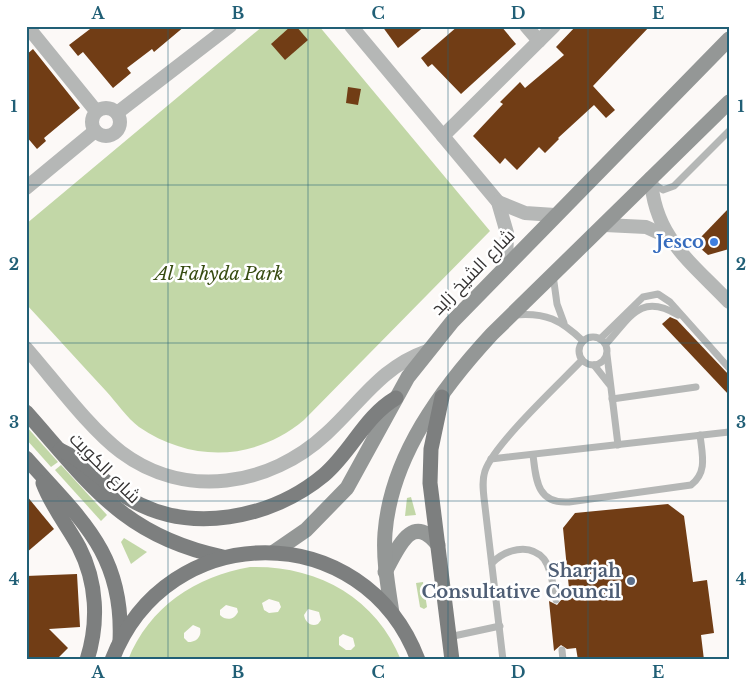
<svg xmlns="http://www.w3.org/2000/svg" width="755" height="686" viewBox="0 0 755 686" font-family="'Libre Baskerville',Cairo,serif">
<rect width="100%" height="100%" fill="#fcf9f7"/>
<g fill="#c2d7a7" fill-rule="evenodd">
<path d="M263,26H319L490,231L304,420C255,461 192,463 139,427C127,418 116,402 106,391C79,362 53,333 26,304V224Z"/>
<polygon points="26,426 58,462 51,467 26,439"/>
<polygon points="61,465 107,515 101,521 55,470"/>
<polygon points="411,497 416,515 405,516 407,498"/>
<polygon points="124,538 147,552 131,564 121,542"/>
<path d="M250,567C316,565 376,597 401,660H128C149,607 196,576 250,567ZM269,599L279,602L281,607L278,612L269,613L264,610L262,603ZM226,605L237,608L238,612C234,620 226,621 220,615V610ZM308,609L319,612L321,620L318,624C311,627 305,622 304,615ZM193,625L200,628C202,636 197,642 188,642L184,638V633ZM343,634L353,638L355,646L351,650H346L339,645V637Z"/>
<polygon points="423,582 427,607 424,609 420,607 416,583"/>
</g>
<g fill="#713d15">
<polygon points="94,26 185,26 154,52 152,49 127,68 131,73 113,88 83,52 78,56 69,45"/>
<polygon points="291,26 296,26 308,40 285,60 271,44"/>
<polygon points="382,26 425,26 398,48"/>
<polygon points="458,26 501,26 516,44 461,94 432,64 428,67 421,58"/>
<polygon points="576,26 650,26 593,86 615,110 606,118 594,105 558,138 559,139 545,153 539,147 517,170 505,158 500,164 473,136 503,104 500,102 520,82 525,88 564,55 556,47"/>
<polygon points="33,49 80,108 44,138 46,141 37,149 26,136 26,55"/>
<polygon points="348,87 361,89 358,105 346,103"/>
<polygon points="729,208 729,249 708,255 700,248 701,237"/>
<polygon points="670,317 677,320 729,375 729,395 662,324"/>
<polygon points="26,495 54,529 26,553"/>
<polygon points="668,504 684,516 693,582 707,580 714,633 701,635 704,660 578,660 576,648 567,649 561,645 554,651 549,601 557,605 561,600 570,599 563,528 575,513"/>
<polygon points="77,574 80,627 49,629 68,648 56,660 26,660 26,576"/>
</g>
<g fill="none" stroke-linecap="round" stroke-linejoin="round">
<g stroke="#b5b7b6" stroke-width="7">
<polyline points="653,183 663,190 674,186 729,131"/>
<polyline points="553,275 557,304 564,323"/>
<path d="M514,315C546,312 561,320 583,341"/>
<circle cx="593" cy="351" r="14"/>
<polyline points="600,339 643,297 658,294 670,302 729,368"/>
<path d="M606,344C630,318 640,292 678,315"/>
<polyline points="607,355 618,445"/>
<polyline points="594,365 609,384"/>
<polyline points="612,399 696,387"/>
<path d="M533,455C536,480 537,504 569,502L691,485C708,472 702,454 700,435"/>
<polyline points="491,459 729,432"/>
<path d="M492,563C505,550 529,542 544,559C552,570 553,587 556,600"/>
<polyline points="449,637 500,626"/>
<polyline points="562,650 563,660"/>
<path d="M503,660L484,498C483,489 482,480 485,471C494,444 560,383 582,360"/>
</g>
<g stroke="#b5b7b6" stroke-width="14">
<polyline points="27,26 96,111"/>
<polyline points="351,26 498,202 507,233 506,265"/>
<polyline points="526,26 539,41"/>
<circle cx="106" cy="122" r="14"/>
<polyline points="117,113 230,26"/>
<polyline points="443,136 554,26"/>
<path d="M651,178C654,237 691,262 729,302"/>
<polyline points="26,188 95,131"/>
<polyline points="498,202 525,213 555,215"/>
<polyline points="605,225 646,227 668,237"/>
<path d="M26,348C54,380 89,428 121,452C185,500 270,486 326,434C361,402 381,367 427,351"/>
</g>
<g stroke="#949796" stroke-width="15">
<polyline points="274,552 306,530 347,488 408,377 452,322 729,39"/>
<path d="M385,572C398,549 411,511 438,545"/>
<path d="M392,613C388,586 383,560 385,533C391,456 442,388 492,334L729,102"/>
</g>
<g stroke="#7d7f7f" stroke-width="15">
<polyline points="442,397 431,449 430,483 452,660"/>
<path d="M26,412C90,484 123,536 223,557"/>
<path d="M60,450C87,462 104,483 128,498C189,535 271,519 324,475C352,451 364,417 396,398"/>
<path d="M26,458C80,519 124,553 120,641"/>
<path d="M43,483C52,507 67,525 79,547C97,582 99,622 87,660"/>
<path d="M112,660C167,517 364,517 418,660"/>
</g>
</g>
<path fill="none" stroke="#215f76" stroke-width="1" stroke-opacity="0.55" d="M168,26V660M308,26V660M448,26V660M588,26V660M26,185H729M26,343H729M26,501H729"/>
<circle fill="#3f7fe0" stroke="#fff" stroke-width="2" cx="714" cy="242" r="5"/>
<circle fill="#5c6f8a" stroke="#fff" stroke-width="2" cx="631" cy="581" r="5"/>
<g text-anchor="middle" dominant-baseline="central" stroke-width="5" stroke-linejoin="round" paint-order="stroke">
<g font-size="18" font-weight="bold" fill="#366cbe" stroke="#fff" text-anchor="end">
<text x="704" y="242">Jesco</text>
</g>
<g font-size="18" fill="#363434" stroke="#fff">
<text transform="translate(473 272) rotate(-46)">شارع الشيخ زايد</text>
<text transform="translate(105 468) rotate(45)">شارع الكويت</text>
</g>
<g font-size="18" font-style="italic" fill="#374b11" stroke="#fff">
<text x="219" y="274">Al Fahyda Park</text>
</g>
<g font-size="18" font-weight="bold" fill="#4e5e75" stroke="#fff" text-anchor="end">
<text x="621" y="571">Sharjah<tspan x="621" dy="21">Consultative Council</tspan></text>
</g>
</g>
<rect width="755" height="686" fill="none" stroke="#ffffff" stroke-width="55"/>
<rect x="28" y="28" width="700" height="630" fill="none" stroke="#215f76" stroke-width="2"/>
<g font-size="16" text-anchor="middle" font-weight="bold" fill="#215f76">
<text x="98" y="19">A</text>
<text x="238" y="19">B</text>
<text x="378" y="19">C</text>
<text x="518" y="19">D</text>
<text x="658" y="19">E</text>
<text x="14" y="112">1</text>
<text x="741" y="112">1</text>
<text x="14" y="270">2</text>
<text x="741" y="270">2</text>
<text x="14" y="428">3</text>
<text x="741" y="428">3</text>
<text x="14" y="585">4</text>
<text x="741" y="585">4</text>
<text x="98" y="678">A</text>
<text x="238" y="678">B</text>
<text x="378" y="678">C</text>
<text x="518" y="678">D</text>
<text x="658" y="678">E</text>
</g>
</svg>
